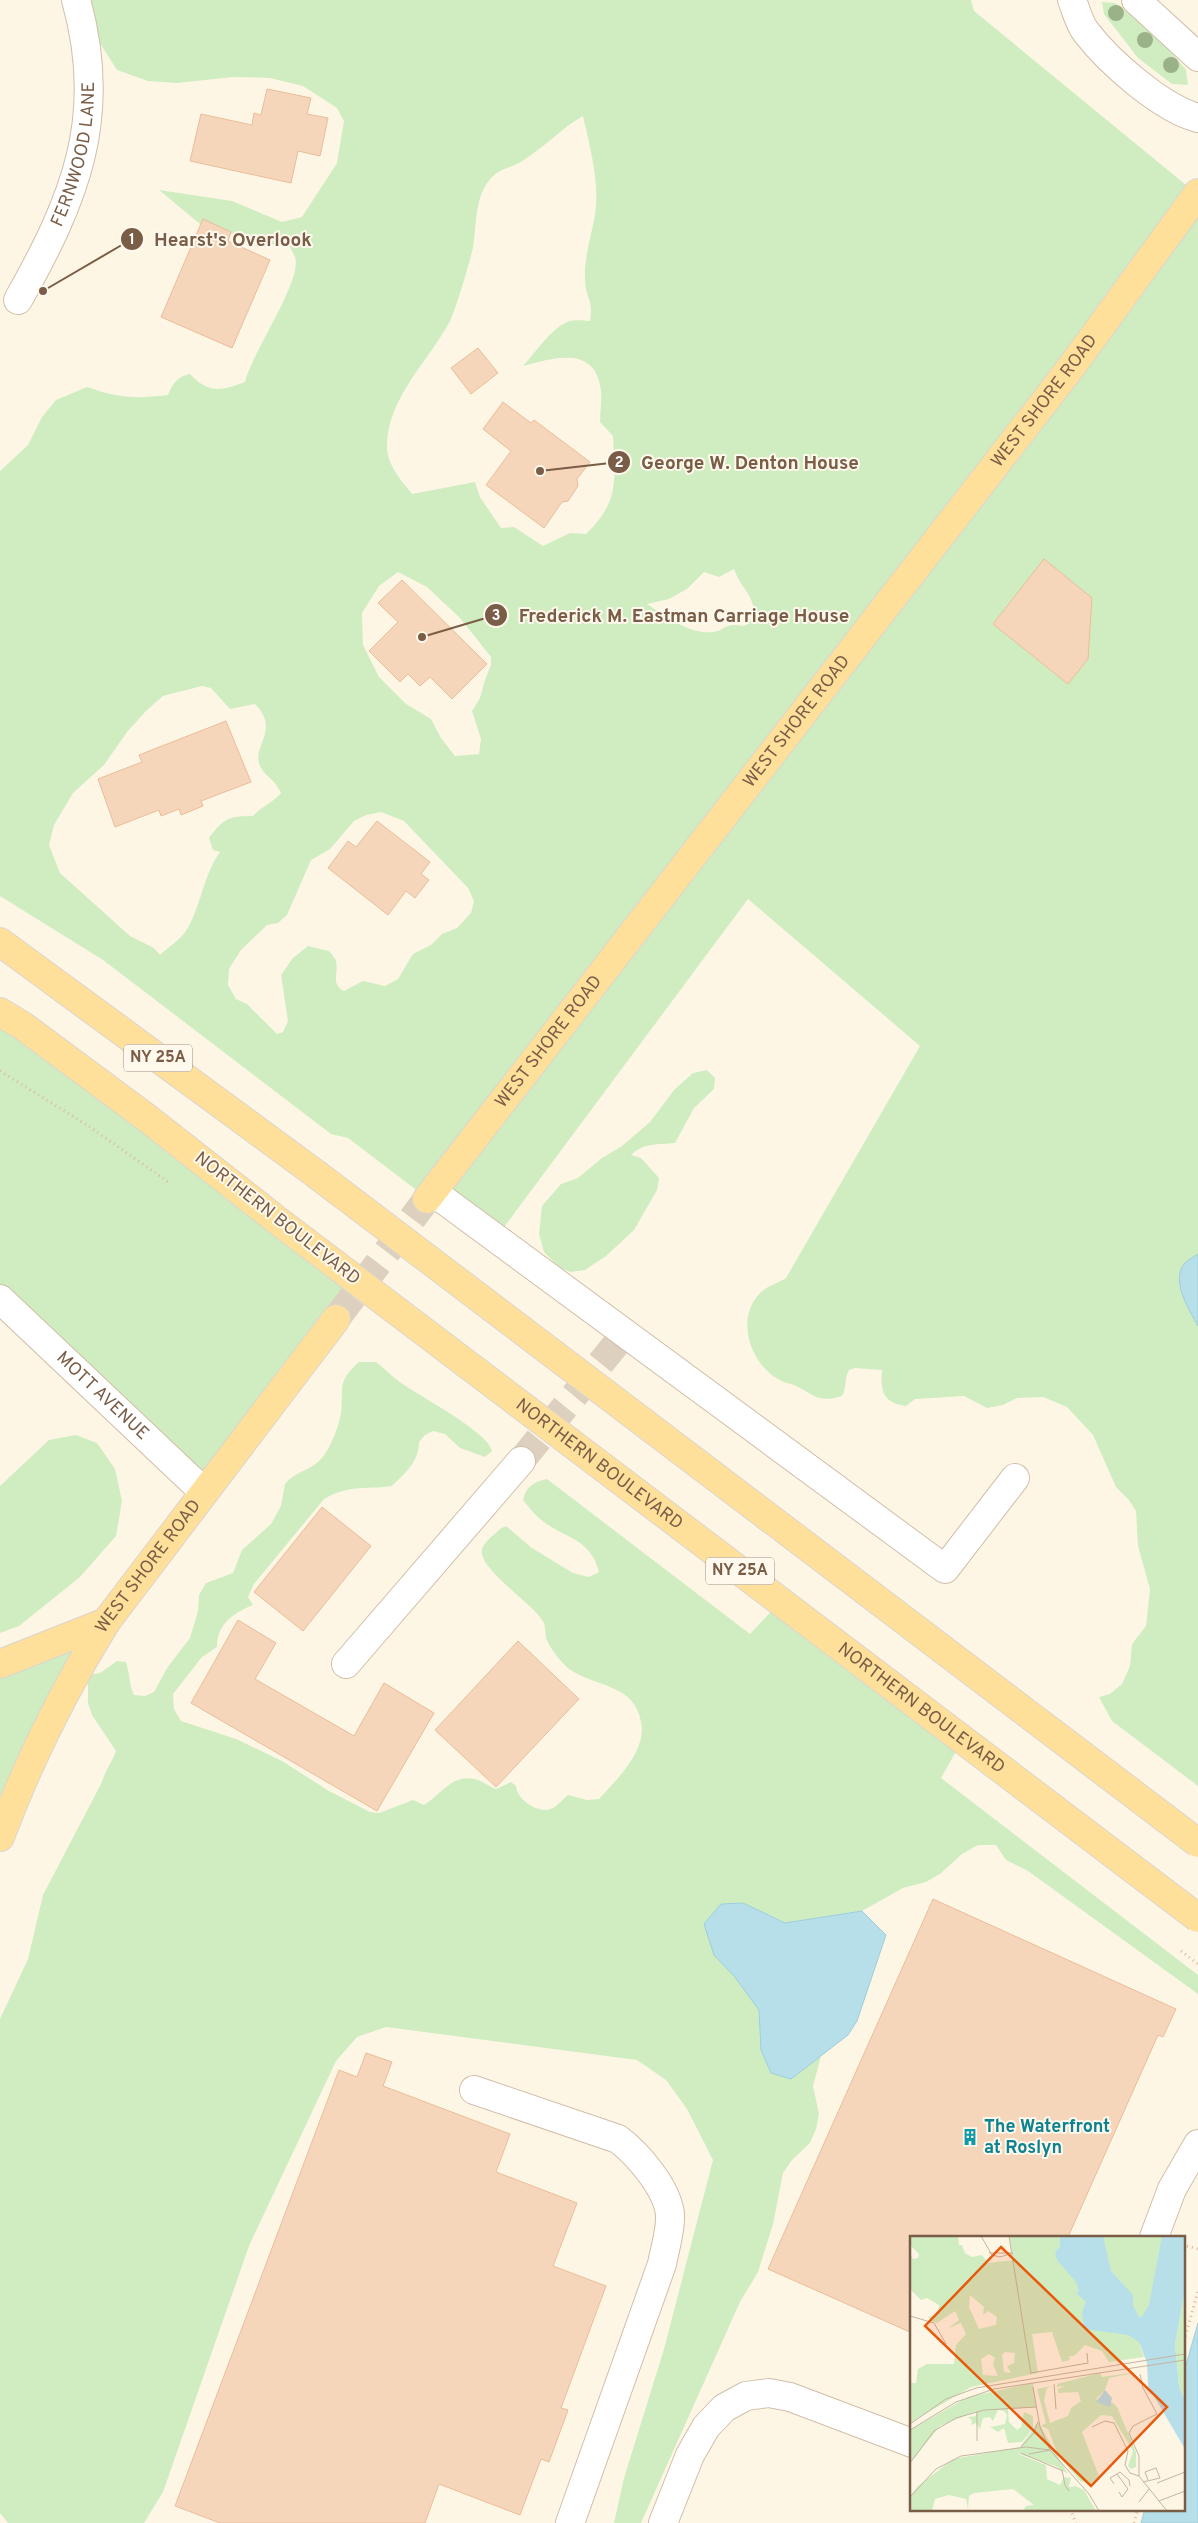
<svg xmlns="http://www.w3.org/2000/svg" width="1198" height="2523" viewBox="0 0 1198 2523" font-family="Overpass,sans-serif">
<rect width="100%" height="100%" fill="#fef6e5"/>
<g fill="#d0edc2" fill-rule="evenodd">
<path d="M81,0H971L974,11L1197,194L1198,193V1786L1112,1721L1099,1697L1110,1694L1122,1684L1130,1666L1132,1644L1146,1626L1150,1589L1138,1546L1136,1511L1129,1500L1116,1487L1093,1435L1067,1407L1043,1397L1017,1398L1003,1405L987,1408L964,1396L915,1399L906,1406C883,1403 880,1391 882,1370L855,1368L849,1370C844,1379 847,1387 842,1396C818,1403 816,1396 796,1386C790,1383 783,1383 778,1379C750,1363 735,1319 760,1293C767,1286 778,1283 786,1278L920,1046L748,899L490,1246L348,1138L331,1134L103,960L0,896V471L28,445L42,417L56,400L87,387C120,398 133,399 168,395C173,383 177,377 190,374C209,394 221,391 245,382C252,352 303,280 295,257C294,254 291,250 290,247L262,243L200,224L159,190L232,201L282,222L302,217L337,163L344,121L337,108L303,86L270,78L233,77L177,83L148,81L117,70L96,37ZM583,116C590,148 600,182 595,215C591,237 584,257 585,280C585,297 594,300 590,321C583,321 575,319 567,322C550,330 536,352 523,366C553,358 596,344 601,391C602,401 600,412 600,422L613,436C615,480 620,501 586,534L570,533L543,546L514,527L501,528L480,497L475,482L412,494C401,480 388,466 387,448C386,399 429,361 450,321C457,306 469,264 473,248C477,224 474,196 492,177C499,170 511,167 519,163C543,149 560,129 583,116ZM734,569C741,588 750,590 755,612C745,634 742,622 728,626C724,627 721,630 718,631C694,638 665,616 647,604L669,599L687,589L704,572L719,577ZM398,572L427,587L460,618L491,657V665L485,680L480,698L472,711L481,739L479,754L455,756L441,738L431,719L406,704L379,677L363,645L362,613L379,586ZM202,686L211,688L230,709L255,704C282,732 249,746 261,768C267,778 274,778 281,793C274,802 262,806 253,816C229,816 224,818 209,838L213,850L220,852C203,876 201,907 186,931C180,940 168,947 160,955L154,948L130,936L60,873L49,845L54,825L73,793L104,765L127,732L146,711L163,696ZM381,812L404,821L468,888L474,901L471,913L457,928L442,934L431,945L413,954L398,979L385,986L363,981L344,991C330,983 339,973 336,961C335,958 331,953 329,951L308,946L293,958L281,975L288,1021L283,1032L277,1034L247,1004L236,999L228,985L229,969L241,950L267,925L278,923L287,915L311,860L330,849L354,821L366,815Z"/>
<polygon points="1102,2 1115,3 1156,34 1186,70 1188,85 1172,84 1138,58 1104,14"/>
<polygon points="0,1012 363,1284 204,1492 0,1298"/>
<path d="M707,1070L715,1078L714,1089L694,1108L675,1143C658,1145 645,1142 631,1155L641,1158L659,1178L657,1190L634,1230L606,1256L585,1270L570,1272L559,1267L544,1252L539,1234L542,1206L561,1184L578,1178L602,1158L622,1146L650,1122L674,1090L693,1073Z"/>
<path d="M359,1362H376C384,1368 391,1376 400,1382C417,1395 489,1432 492,1451L485,1457L460,1448L445,1434L433,1431L425,1435L419,1442C419,1462 405,1473 392,1486C364,1490 351,1484 324,1499L254,1584L248,1597L253,1605C233,1613 217,1624 217,1647L202,1657L173,1694L174,1709L181,1721L236,1739L282,1761L329,1791L370,1812L379,1813L413,1800L424,1805C442,1794 453,1772 478,1780C484,1782 490,1787 496,1789L511,1782L516,1786C517,1800 539,1815 553,1808C558,1805 563,1799 568,1795L587,1800L599,1799C617,1779 647,1751 641,1722C635,1685 598,1687 572,1671C563,1665 550,1649 546,1638C545,1633 546,1625 542,1620C532,1603 477,1568 482,1549C483,1545 488,1540 491,1537C496,1533 500,1528 506,1526L532,1548L573,1573L589,1577L599,1572C590,1536 561,1538 539,1518C533,1513 528,1506 523,1500C526,1486 534,1482 547,1479L750,1634L780,1602L963,1739L941,1778L1198,1975V1994L1028,1871L1006,1860L996,1845H978L962,1854L940,1874L926,1882L903,1888L862,1911L785,1923L743,1903L714,1955L734,1976L759,2010L761,2050L791,2079L821,2056L813,2086L819,2114L816,2129L810,2143L792,2160L783,2173L773,2224L758,2272L740,2302L641,2523H614L624,2478L664,2349L713,2160L687,2109L666,2080L637,2060L386,2027L357,2037L336,2061L249,2246L163,2492L144,2523H8L0,2513V2019L28,1959L43,1895L102,1782C105,1771 112,1762 116,1751L92,1715L88,1703V1675L100,1673L117,1661L126,1662C130,1674 129,1684 134,1695L145,1696L154,1692L167,1668L190,1638L198,1611L199,1595L206,1583L233,1573L242,1550L271,1524L281,1506L285,1484C297,1469 318,1471 329,1447C334,1438 339,1424 341,1414C344,1388 336,1382 359,1362Z"/>
<polygon points="76,1435 97,1443 115,1469 122,1501 116,1536 80,1577 19,1626 0,1633 0,1486 49,1440"/>
<polygon points="106,1622 0,1837 0,1664"/>
</g>
<g fill="#b7dfea" stroke="#9ccedd">
<path d="M1198,1254V1326C1189,1310 1170,1280 1185,1263C1189,1259 1194,1257 1198,1254Z"/>
<polygon points="743,1903 785,1923 862,1911 886,1935 857,2021 848,2035 791,2079 771,2073 761,2050 759,2010 734,1976 714,1955 704,1924 721,1904"/>
<polygon points="1198,2323 1198,2523 1141,2523 1145,2509 1184,2509 1184,2372"/>
</g>
<g fill="#f6d6ba" stroke="#eabd99">
<polygon points="267,89 311,98 307,114 328,118 320,156 298,151 291,183 190,161 201,114 252,125 254,113 261,115"/>
<polygon points="203,219 231,232 228,241 270,260 232,348 161,317"/>
<polygon points="478,348 498,373 471,394 451,368"/>
<polygon points="503,402 531,423 534,420 590,462 577,479 578,486 568,501 562,502 544,528 486,485 511,451 483,429"/>
<polygon points="1044,559 1092,598 1088,659 1068,684 993,624"/>
<polygon points="402,580 487,664 452,699 430,677 420,686 408,674 400,682 369,651 398,622 378,603"/>
<polygon points="226,721 251,782 201,801 203,806 181,815 179,809 161,816 159,810 115,827 98,779 142,762 139,755"/>
<polygon points="377,821 430,862 421,874 429,880 415,898 406,891 388,915 328,868 348,841 356,847"/>
<polygon points="322,1507 371,1546 303,1631 254,1592"/>
<polygon points="238,1620 276,1643 255,1679 354,1736 384,1683 434,1713 377,1811 191,1703"/>
<polygon points="518,1641 579,1699 496,1787 435,1730"/>
<polygon points="933,1899 1176,2009 1163,2037 1158,2035 1068,2237 912,2237 912,2333 768,2269"/>
<polygon points="366,2053 392,2062 383,2086 510,2134 496,2172 577,2203 553,2266 606,2286 561,2408 568,2410 549,2462 541,2459 520,2515 439,2484 425,2523 220,2523 175,2506 339,2070 357,2077"/>
</g>
<g fill="none" stroke-linecap="round" stroke-linejoin="round">
<polyline stroke="#ddd0be" stroke-width="28" stroke-dasharray="28 14" stroke-linecap="butt" points="521,1461 617,1343"/>
<polyline stroke="#ddd0be" stroke-width="28" stroke-dasharray="28 14" stroke-linecap="butt" points="336,1319 427,1199"/>
<g stroke="#d1bea9" stroke-width="30">
<g id="minor">
<path d="M1072,0C1076,10 1079,23 1086,32C1109,62 1161,108 1198,118"/>
<polyline points="1136,0 1198,57"/>
<path id="s1" d="M18,300C75,199 109,117 76,0"/>
<polyline points="433,1192 945,1569 1015,1478"/>
<path id="s2" d="M0,1299L204,1492"/>
<polyline points="346,1664 521,1461"/>
<path d="M474,2090L618,2139C638,2154 667,2188 670,2214C671,2230 665,2248 662,2264L570,2523"/>
<polyline points="1154,2237 1172,2189 1198,2144"/>
<polyline points="663,2523 690,2455 706,2427 724,2408 746,2396 769,2393 790,2397 912,2443"/>
</g>
</g>
<g stroke="#dcd5cf" stroke-width="30">
<g id="major">
<polyline points="0,942 316,1174"/>
<polyline points="0,1012 23,1026 147,1118 282,1224"/>
<path id="s3" d="M427,1199L1072,366L1198,193"/>
<polyline points="0,1664 106,1622"/>
<path id="s4" d="M0,1837C28,1762 64,1690 106,1622L336,1319"/>
</g>
</g>
<g stroke="#dbb99d" stroke-width="3" stroke-dasharray="1 4" stroke-linecap="butt">
<polyline points="0,1071 87,1125 171,1184"/>
<polyline points="1187,2246 1198,2249"/>
<polyline points="1184,2341 1198,2291"/>
<polyline points="1070,2509 1076,2523"/>
<polyline points="1134,2523 1138,2509"/>
</g>
<use href="#minor" stroke="#fff" stroke-width="28"/>
<use href="#major" stroke="#ffe09b" stroke-width="28"/>
<g stroke="#dcd5cf" stroke-width="30" stroke-linecap="butt">
<g id="major-bridge">
<polyline points="316,1174 1198,1843"/>
<path id="s5" d="M282,1224L1198,1918"/>
</g>
</g>
<polyline stroke="#dbb99d" stroke-width="3" stroke-dasharray="1 4" stroke-linecap="butt" points="1181,1951 1198,1964"/>
<use href="#major-bridge" stroke="#ffe09b" stroke-width="28"/>
</g>
<g fill="#9bb288">
<circle cx="1116" cy="13" r="8"/>
<circle cx="1145" cy="40" r="8"/>
<circle cx="1171" cy="65" r="8"/>
</g>
<defs>
<g id="building-bare" transform="scale(1.35)"><path d="M-4-6H4V6H1V3H-1V6H-4ZM-2.5-4.3h1.7v1.8h-1.7ZM.8-4.3h1.7v1.8H.8ZM-2.5-1h1.7V.8h-1.7ZM.8-1h1.7V.8H.8Z" fill="#0f9aa8" stroke="#fff9ed" stroke-width="2.5" paint-order="stroke"/></g>
</defs>
<g fill-rule="evenodd">
<use href="#building-bare" x="970" y="2137"/>
</g>
<g text-anchor="middle" dominant-baseline="central" stroke-width="4" stroke-linejoin="round" paint-order="stroke">
<g fill="#fff9ed" stroke="#a28c79" stroke-width="1">
<rect x="124" y="1044.5" width="68" height="27" rx="4"/>
<rect x="706" y="1557.5" width="68" height="27" rx="4"/>
</g>
<g font-size="16" font-weight="bold" fill="#7a5d47">
<text x="158" y="1058">NY 25A</text>
<text x="740" y="1571">NY 25A</text>
</g>
<g font-size="18" fill="#7a5d47" stroke="#fff9ed">
<text stroke="none"><textPath href="#s1" startOffset="158">FERNWOOD LANE</textPath></text>
<text stroke="none"><textPath href="#s3" startOffset="1009">WEST SHORE ROAD</textPath></text>
<text stroke="none"><textPath href="#s3" startOffset="604">WEST SHORE ROAD</textPath></text>
<text stroke="none"><textPath href="#s3" startOffset="199">WEST SHORE ROAD</textPath></text>
<text transform="translate(277 1219) rotate(38)">NORTHERN BOULEVARD</text>
<text stroke="none"><textPath href="#s2" startOffset="141">MOTT AVENUE</textPath></text>
<text stroke="none"><textPath href="#s5" startOffset="398">NORTHERN BOULEVARD</textPath></text>
<text stroke="none"><textPath href="#s4" startOffset="310">WEST SHORE ROAD</textPath></text>
<text stroke="none"><textPath href="#s5" startOffset="802">NORTHERN BOULEVARD</textPath></text>
</g>
<g font-size="18" font-weight="bold" fill="#0d838f" stroke="#fff9ed" text-anchor="start">
<text x="984" y="2127">The Waterfront<tspan x="984" dy="21">at Roslyn</tspan></text>
</g>
</g>
<g transform="translate(910 2236)">
<rect width="275" height="275" fill="#fef6e5"/>
<path d="M0,0H48L49,9H52L55,17L62,21L72,19L78,27L104,24L99,0H255L230,110L234,121L199,126L192,115L175,109L164,120H159L160,124L152,126L142,96L122,98L128,137L61,151L0,187V147H6L8,133L17,128H44L46,109L56,98L51,87L38,92L49,84L45,75L27,87L21,85L18,81L28,77L29,69L17,62L11,64L0,53V17L3,23L8,22L9,18L0,9ZM60,59L74,71L73,79L78,75L87,81L86,89L69,93L59,71ZM95,116L105,117L104,127L97,130L101,137L94,136L92,119ZM79,118L85,122L83,128L88,140L73,139L71,123ZM275,54L274,115L275,165L269,150L265,108ZM233,135L199,142L195,154L186,163L198,170L202,166L207,171L226,216V231L221,233L218,230L223,215L202,180L191,179L172,196L190,243L182,249L170,245L148,219L138,193L131,190L136,187L127,153L142,150L137,152L134,164L140,187L158,180L161,172L171,165L168,156L148,157V153L156,150L147,151V148L190,137L192,141ZM123,147L126,171L98,173L99,186L107,194L111,191L114,176L123,180V192L112,206L98,207L94,192L88,196L80,191L95,188L97,179L94,175L88,174L83,185L80,181L73,182L70,193L66,187L61,189L62,185L58,181L66,180L67,175L30,190L0,227V194L58,161ZM128,186L158,238L145,230L103,216L136,229L137,243L150,249L154,241L161,242L159,251L165,250L174,254L186,275H113L116,270L124,269L103,253L64,257L59,260L58,273L56,263L39,259L25,263L22,275H0V261L7,251L43,223L110,211Z" fill="#d0edc2" fill-rule="evenodd"/>
<path d="M150,0H193L201,35L223,59V70L229,81H232L239,69L252,0H275V54L265,108L269,150L275,165V213L238,150L237,127L229,106L218,99L174,93L172,76L176,66L166,57L169,55L166,46L147,24L145,17L150,10ZM195,154L202,162L200,171L186,166Z" fill="#b7dfea"/>
<path fill="none" stroke="#c5b4a1" stroke-width="1" d="M71,0L82,19L90,21L103,17M99,0L121,138M79,17H103M0,80L24,87L36,108M121,137L178,127L177,117M230,138L233,152L247,178L223,190L219,197L229,220V240L257,275M144,148L146,173M123,151L130,191L140,214L179,258L189,275M67,175V205M0,188L36,163L66,152L275,118M182,191L195,185L204,187L218,215L215,229L220,237L229,240M0,194L46,166L84,153L275,124M111,211L123,198L128,186M111,217L153,235M119,218L140,214M0,227L24,195L46,182L74,174L126,171M152,234L155,249L159,255M207,238L210,236L219,244L220,250M233,246L250,242L246,232L235,236L238,244M247,247L275,236M204,248L200,242L207,238L218,253L212,261L209,256M0,261L26,233L51,220L116,211L140,214M249,265L275,255M229,266L239,253"/>
<path fill="#e8590c" fill-opacity="0.15" stroke="#e8590c" stroke-width="2.5" d="M91,11L257,171L181,250L15,90Z"/>
<rect width="275" height="275" fill="none" stroke="#7a5d47" stroke-width="2.5"/>
</g>
<path fill="none" stroke="#7a5d47" stroke-width="2" d="M43 291L132 239M540 471L619 462M422 637L496 615"/>
<g fill="#7a5d47" stroke="#fff9ed" stroke-width="2">
<circle cx="43" cy="291" r="5"/>
<circle cx="540" cy="471" r="5"/>
<circle cx="422" cy="637" r="5"/>
<circle cx="132" cy="239" r="12"/>
<circle cx="619" cy="462" r="12"/>
<circle cx="496" cy="615" r="12"/>
</g>
<g font-size="15" text-anchor="middle" font-weight="bold" fill="#fff">
<text x="132" y="244">1</text>
<text x="619" y="467">2</text>
<text x="496" y="620">3</text>
</g>
<g font-size="19" text-anchor="middle" font-weight="bold" fill="#7a5d47" stroke="#fff9ed" stroke-width="4" stroke-linejoin="round" paint-order="stroke">
<text x="233" y="246">Hearst's Overlook</text>
<text x="750" y="469">George W. Denton House</text>
<text x="684" y="622">Frederick M. Eastman Carriage House</text>
</g>
</svg>
